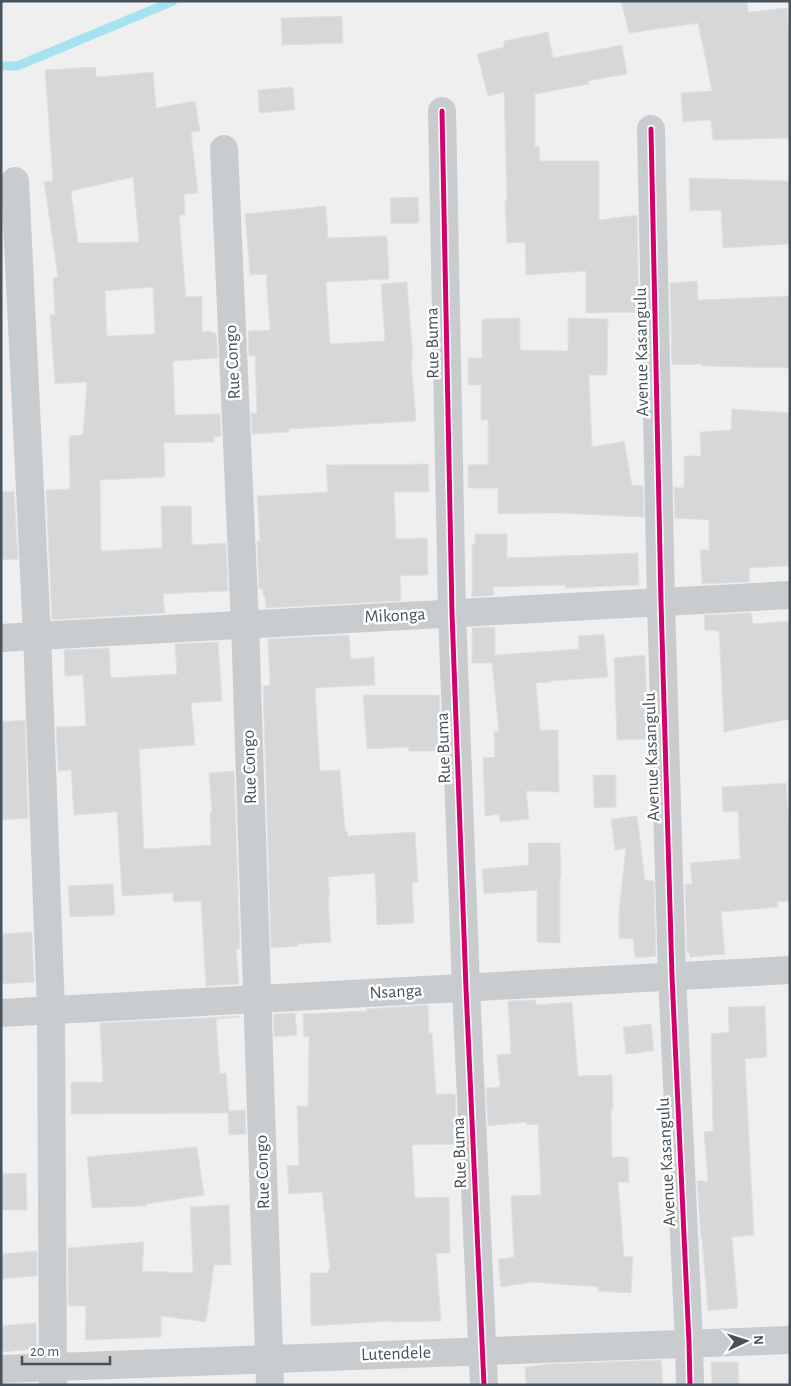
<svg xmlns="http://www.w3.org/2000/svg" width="791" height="1386" viewBox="0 0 791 1386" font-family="'Alegreya Sans',sans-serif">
<rect width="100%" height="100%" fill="#f0efef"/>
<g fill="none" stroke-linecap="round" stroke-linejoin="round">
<polyline stroke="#a6e3f0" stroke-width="9" points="1,66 17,66 173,1"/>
</g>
<g fill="#d6d7d8" stroke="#e1e1e2" fill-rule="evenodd">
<polygon points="621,1 747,1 748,12 787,8 788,25 790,25 790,138 713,140 711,120 683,122 681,93 712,91 698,23 629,33"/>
<polygon points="342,16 343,43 282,45 281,18"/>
<polygon points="548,32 553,58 622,45 627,74 588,81 589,84 535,94 535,147 539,146 540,161 599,161 599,220 637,215 639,312 586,313 586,271 526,275 525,242 507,243 505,201 507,201 504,92 488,96 477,54 504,47 504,41"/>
<path d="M96,67V77L153,72L156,108L195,101L200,131L191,132L198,193L184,194L185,215H179L186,297L202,296V332L211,331L212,333H216L218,358L173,361L175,415L220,414L221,436L214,437V442L164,443L165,477L100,480L101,551L162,548L161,506H191L192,545L226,543L228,591L163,594L165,613L52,620L46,490L70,489L69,436L83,435L87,382L55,384L50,315L55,314L53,278L58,277L44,181H53L45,70ZM133,177L139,242L78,243L71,191ZM153,287L155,334L107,336L105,291Z"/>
<polygon points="293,87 295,110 259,113 258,90"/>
<polygon points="689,178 790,181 790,244 723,248 721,210 690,211"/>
<polygon points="418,197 419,223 391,224 390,198"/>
<polygon points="326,206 328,238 387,236 389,279 326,282 330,344 385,341 381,284 407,282 413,359 411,359 416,421 289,429 289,432 252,434 251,413 257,413 255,356 249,356 248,331 270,330 266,274 250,275 245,214"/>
<polygon points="697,281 698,300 790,296 790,368 702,366 702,364 672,365 670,283"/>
<polygon points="520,318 520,350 568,351 568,318 608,319 607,375 589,375 592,447 624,441 632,485 643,486 644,517 555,513 498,514 498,488 468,488 468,465 488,464 488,420 481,420 481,385 468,385 468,358 482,358 482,319"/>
<polygon points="732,409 790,413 790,566 749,568 750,582 702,584 700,550 709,550 709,520 675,518 674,487 684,488 684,456 701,456 700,432 731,430"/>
<polygon points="428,464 429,492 394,492 396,539 427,538 428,575 400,576 401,601 266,608 265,596 263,596 263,589 259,589 257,541 260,541 257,496 328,492 326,465"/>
<polygon points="14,491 18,559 1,560 1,492"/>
<polygon points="475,534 507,534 507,558 638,553 639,585 566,588 566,585 493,587 494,595 472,597 472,544 475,544"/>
<polygon points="751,613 753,624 790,621 790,719 724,732 719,631 705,630 704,615"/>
<polygon points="495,627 495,655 579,649 578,636 604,634 608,677 551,681 551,682 536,683 540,730 558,730 559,792 526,791 529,819 500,822 499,814 485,816 483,758 495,757 494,732 499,731 492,663 472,663 472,628"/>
<polygon points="349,635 351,659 374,657 375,685 315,688 320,771 340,770 345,831 347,831 348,836 415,832 418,882 412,883 414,923 377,925 375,873 328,877 330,897 328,897 331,942 298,944 298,946 271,948 263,686 270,685 268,639"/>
<polygon points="218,642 222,701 191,703 195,745 139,749 144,849 211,845 210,813 212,813 209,773 234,771 240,949 236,949 239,984 206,986 201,901 173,902 173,893 122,896 117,812 74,815 71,770 58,771 56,727 86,726 83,675 65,676 64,650 109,648 111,678 177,674 175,644"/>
<polygon points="645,655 648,739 617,740 614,658"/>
<polygon points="363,695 439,695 442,751 409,751 408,747 367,749"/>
<polygon points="25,720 28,818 1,820 1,722"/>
<polygon points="593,775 616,775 616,807 594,808"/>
<polygon points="786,783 790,836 790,901 777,902 778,907 721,912 725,954 690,957 689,953 687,953 685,884 692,884 690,863 740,859 738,811 723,812 722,787"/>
<polygon points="637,816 645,880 654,881 656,956 635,958 633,939 619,938 619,911 626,848 615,850 611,819"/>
<polygon points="528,843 560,843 561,877 560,877 560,943 537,942 537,890 484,894 482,869 529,865"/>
<polygon points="113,884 115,915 70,917 68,886"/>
<polygon points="32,932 34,982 1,984 1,934"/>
<polygon points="536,1000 536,1005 572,1002 578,1076 612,1075 613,1109 611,1109 612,1157 628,1157 629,1182 618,1182 624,1256 633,1257 631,1293 598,1291 599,1287 534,1282 501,1287 498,1259 514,1257 511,1196 541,1195 538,1124 527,1125 527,1122 488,1126 486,1088 500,1087 497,1055 511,1054 508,1001"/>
<polygon points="428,1005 429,1033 432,1033 436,1094 455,1094 457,1144 412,1145 415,1198 449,1197 450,1253 436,1253 441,1321 390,1322 390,1321 311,1326 310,1273 328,1273 328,1270 330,1270 322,1192 289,1194 287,1166 299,1165 297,1106 308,1106 309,1036 304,1037 303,1014 366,1011 366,1009"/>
<polygon points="765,1006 767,1057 745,1059 754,1235 732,1237 738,1308 708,1311 702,1239 701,1239 697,1181 708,1181 704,1132 713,1131 711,1034 729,1032 728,1007"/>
<polygon points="295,1013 297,1035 274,1037 273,1014"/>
<polygon points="240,1016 241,1017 216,1019 220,1074 226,1073 229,1111 245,1110 246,1134 229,1135 228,1113 71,1114 71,1082 103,1082 100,1023"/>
<polygon points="651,1024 654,1051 626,1054 623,1027"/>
<polygon points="197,1147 204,1195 146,1204 146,1206 92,1208 87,1157"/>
<polygon points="26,1173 27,1210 1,1210 1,1174"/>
<polygon points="229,1205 231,1265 214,1265 206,1322 161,1316 161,1337 85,1340 86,1306 68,1306 68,1248 144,1242 142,1271 193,1273 190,1207"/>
<polygon points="37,1251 37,1276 1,1279 1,1254"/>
<polygon points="36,1323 37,1349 1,1352 1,1326"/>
<polygon points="661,1360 663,1385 526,1385 525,1367 549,1364"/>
<polygon points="711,1362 738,1362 739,1385 712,1385"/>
</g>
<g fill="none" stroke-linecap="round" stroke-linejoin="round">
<g stroke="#c9ccce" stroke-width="28">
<polyline points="442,111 452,613 466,988 484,1385"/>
<polyline points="651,129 661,602 672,976 689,1343 690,1385"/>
<polyline points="224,149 245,624 270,1385"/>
<polyline points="15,181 37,635 51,1010 53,1385"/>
<polyline points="1,638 790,595"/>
<polyline points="1,1013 790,970"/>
<polyline points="1,1369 790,1340"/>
</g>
<g stroke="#fff" stroke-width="8">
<g id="cycleway">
<polyline points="442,111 452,613 466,988 484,1385"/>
<polyline points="651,129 661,602 672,976 689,1343 690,1385"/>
</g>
</g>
<use href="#cycleway" stroke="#d6006c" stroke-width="5"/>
</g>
<g text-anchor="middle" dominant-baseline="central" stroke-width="5" stroke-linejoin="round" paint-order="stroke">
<g font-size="18" fill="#46535d" stroke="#fff">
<text transform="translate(433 343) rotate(-91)">Rue Buma</text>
<text transform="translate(642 352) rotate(-91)">Avenue Kasangulu</text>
<text transform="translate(233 362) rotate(-93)">Rue Congo</text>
<text transform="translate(395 616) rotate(-3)">Mikonga</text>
<text transform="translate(444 748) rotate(-92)">Rue Buma</text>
<text transform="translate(652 757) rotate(-92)">Avenue Kasangulu</text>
<text transform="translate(250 767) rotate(-92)">Rue Congo</text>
<text transform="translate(396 992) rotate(-3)">Nsanga</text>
<text transform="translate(460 1153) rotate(-92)">Rue Buma</text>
<text transform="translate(667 1162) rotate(-93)">Avenue Kasangulu</text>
<text transform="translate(263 1172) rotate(-92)">Rue Congo</text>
<text transform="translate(396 1354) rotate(-2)">Lutendele</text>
</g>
</g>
<rect width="791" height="1386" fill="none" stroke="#46535d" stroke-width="5"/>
<g transform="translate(746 1341) rotate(86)" stroke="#ffffff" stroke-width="4" paint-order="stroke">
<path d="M0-4L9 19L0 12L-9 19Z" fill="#46535d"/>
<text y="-8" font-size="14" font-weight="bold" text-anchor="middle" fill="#46535d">N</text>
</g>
<path d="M22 1356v8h88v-8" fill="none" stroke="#46535d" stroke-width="2.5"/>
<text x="30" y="1356" font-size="15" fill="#46535d" stroke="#ffffff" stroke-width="4" paint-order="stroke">20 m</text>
</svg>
